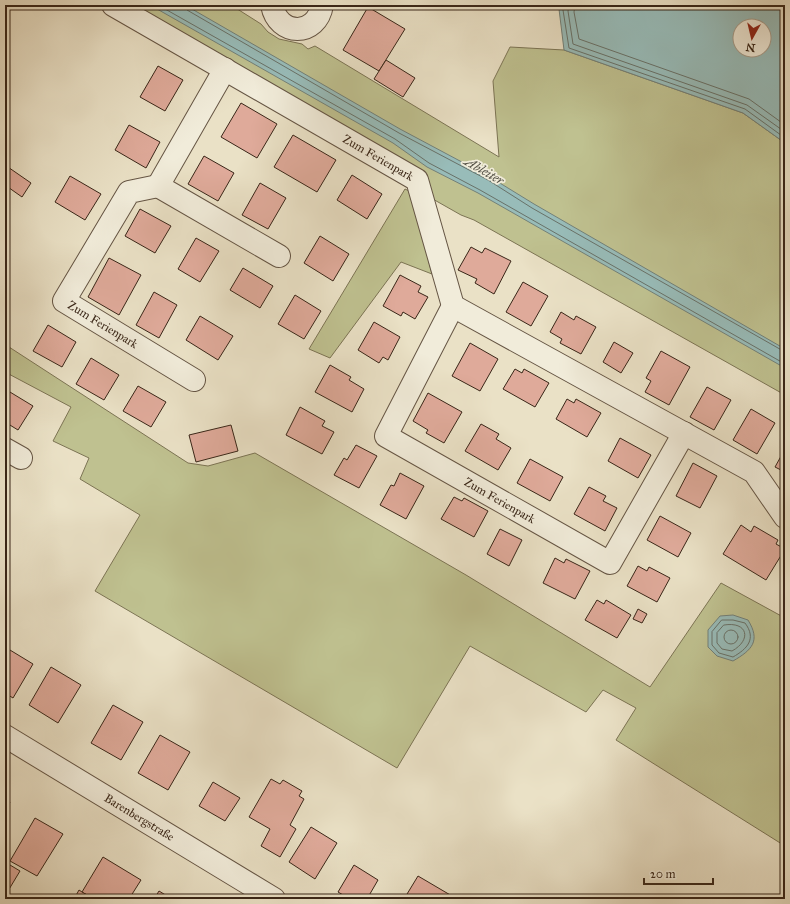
<svg xmlns="http://www.w3.org/2000/svg" width="790" height="904" viewBox="0 0 790 904" font-family="'IM FELL Great Primer',serif">
<rect width="100%" height="100%" fill="#eae1c6"/>
<filter id="stains"><feTurbulence type="fractalNoise" baseFrequency=".005" numOctaves="4"/><feColorMatrix values="0 0 0 0 .2 0 0 0 0 .09 0 0 0 0 .02 0 0 0 .5 -.17"/></filter>
<radialGradient id="worn" r=".72"><stop offset=".6" stop-color="#630" stop-opacity="0"/><stop offset="1" stop-color="#630" stop-opacity=".3"/></radialGradient>
<g fill="#bfc190" stroke="#7c7454">
<polygon points="123,5 231,5 261,24 268,32 279,39 302,44 308,49 315,46 499,157 493,81 510,47 564,50 743,113 785,143 785,395 474,220 461,215 431,198"/>
<polygon points="405,189 411,192 432,274 401,262 330,358 309,349"/>
<polygon points="9,347 188,463 208,466 255,453 466,575 650,687 721,583 785,618 785,846 616,740 636,708 603,690 586,712 470,646 397,768 95,591 140,515 80,479 89,458 53,441 71,407 5,372 5,351"/>
</g>
<g fill="#98bcb9" stroke="#728079" fill-rule="evenodd">
<polygon points="150,5 185,5 400,129 490,177 534,204 785,349 785,368 478,193 427,167 393,143"/>
<path d="M561,5H785V143L743,113L564,50L559,9ZM740,26H764V50H740Z"/>
<path d="M733,615L748,620C761,641 752,650 733,661L717,656L708,647V630L720,616Z"/>
</g>
<g fill="none" stroke-linecap="round" stroke-linejoin="round">
<g stroke="#687168" stroke-width="1">
<polyline points="158,5 395,139 429,163 480,190 785,364"/>
<polyline points="184,5 187,10 399,133 488,180 532,208 785,352"/>
<polyline points="564,5 563,10 569,48 745,109 785,138"/>
<polyline points="569,5 568,11 573,44 747,105 785,132"/>
<polyline points="575,5 574,12 579,39 749,99 785,125"/>
<path d="M722,620H733L745,623C757,639 747,649 733,657L719,653L712,645V632Z"/>
<path d="M724,625C748,621 752,640 732,651L722,649L717,643V633Z"/>
<circle cx="731" cy="637" r="7"/>
</g>
</g>
<g fill="#dfaa9a" stroke="#392618">
<polygon points="368,7 405,29 379,71 343,50"/>
<polygon points="386,60 415,78 403,97 374,79"/>
<polygon points="158,66 183,80 165,111 140,97"/>
<polygon points="241,103 277,124 257,158 221,137"/>
<polygon points="129,125 160,142 146,168 115,150"/>
<polygon points="293,135 336,160 317,192 274,167"/>
<polygon points="204,156 234,173 218,201 188,184"/>
<polygon points="5,165 31,183 22,197 5,185"/>
<polygon points="352,175 382,194 367,219 337,200"/>
<polygon points="70,176 101,194 85,220 55,202"/>
<polygon points="260,183 286,198 268,229 242,215"/>
<polygon points="140,209 171,226 155,253 125,236"/>
<polygon points="320,236 349,254 333,281 304,263"/>
<polygon points="196,238 219,251 200,282 178,269"/>
<polygon points="471,247 482,253 485,248 511,261 494,294 475,283 477,279 458,270"/>
<polygon points="109,258 141,275 119,315 88,297"/>
<polygon points="243,268 273,286 260,308 230,290"/>
<polygon points="400,275 421,286 418,292 428,297 415,319 403,312 401,316 383,306"/>
<polygon points="523,282 548,296 531,326 506,312"/>
<polygon points="154,292 177,305 159,338 136,325"/>
<polygon points="295,295 321,311 304,339 278,324"/>
<polygon points="561,312 574,320 576,316 596,327 581,354 560,343 562,339 550,332"/>
<polygon points="200,316 233,336 218,360 186,340"/>
<polygon points="374,322 400,337 388,360 383,357 379,363 358,350"/>
<polygon points="48,325 76,342 62,367 33,351"/>
<polygon points="614,342 633,353 621,373 603,362"/>
<polygon points="470,343 498,359 480,391 452,376"/>
<polygon points="661,351 690,367 669,405 645,392 651,381 646,378"/>
<polygon points="91,358 119,375 104,400 76,384"/>
<polygon points="330,365 351,377 349,380 364,389 352,412 315,392"/>
<polygon points="515,369 522,373 524,369 549,383 535,407 503,389"/>
<polygon points="138,386 166,402 151,427 123,411"/>
<polygon points="707,387 731,400 714,430 690,417"/>
<polygon points="5,389 33,406 18,430 5,422"/>
<polygon points="428,393 462,412 444,443 426,433 428,430 413,421"/>
<polygon points="567,399 574,403 576,399 601,413 587,437 556,419"/>
<polygon points="300,407 325,421 322,426 334,432 322,454 286,435"/>
<polygon points="751,409 775,423 757,454 733,440"/>
<polygon points="481,424 499,434 496,439 511,448 498,470 465,451"/>
<polygon points="231,425 238,451 196,462 189,435"/>
<polygon points="620,438 651,455 638,478 608,461"/>
<polygon points="356,445 377,456 359,488 334,475 344,458 347,460"/>
<polygon points="785,449 785,472 775,467"/>
<polygon points="530,459 563,477 550,501 517,483"/>
<polygon points="693,463 717,476 700,508 676,496"/>
<polygon points="400,473 424,486 406,519 380,505 391,485 394,486"/>
<polygon points="589,487 606,496 603,501 617,508 605,531 574,514"/>
<polygon points="454,497 462,501 464,498 488,511 474,537 441,519"/>
<polygon points="660,516 691,533 678,557 647,540"/>
<polygon points="741,525 751,532 754,526 778,540 776,544 785,549 766,580 723,554"/>
<polygon points="500,529 522,540 509,566 487,554"/>
<polygon points="555,558 564,563 566,559 590,571 575,599 543,583"/>
<polygon points="638,566 647,571 649,567 670,578 657,602 627,586"/>
<polygon points="597,600 604,604 606,600 631,615 617,638 585,620"/>
<polygon points="638,609 647,614 642,623 633,619"/>
<polygon points="5,647 33,664 13,698 5,693"/>
<polygon points="51,667 81,685 58,723 29,705"/>
<polygon points="113,705 143,722 121,760 91,743"/>
<polygon points="160,735 190,752 168,790 138,773"/>
<polygon points="271,779 280,784 283,780 302,791 299,796 304,799 290,825 296,829 280,857 261,846 270,829 249,817"/>
<polygon points="213,782 240,798 225,821 199,806"/>
<polygon points="5,799 10,802 5,811"/>
<polygon points="35,818 63,834 37,876 10,861"/>
<polygon points="311,827 337,843 315,879 289,862"/>
<polygon points="103,857 141,880 129,899 94,899 82,892"/>
<polygon points="5,862 20,871 5,896"/>
<polygon points="354,865 378,880 367,899 350,899 338,892"/>
<polygon points="418,876 452,896 450,899 404,899"/>
<polygon points="79,890 82,892 94,899 74,899"/>
<polygon points="159,891 172,899 154,899"/>
</g>
<g fill="none" stroke-linecap="round" stroke-linejoin="round">
<g stroke="#655544" stroke-width="24">
<g id="minor">
<path id="s1" d="M113,5L417,180L453,306L754,472L785,517"/>
<path d="M272,5C278,37 317,37 322,5"/>
<polyline points="225,69 158,186 279,256"/>
<path id="s2" d="M158,186L129,192L64,301L194,380"/>
<path id="s3" d="M453,306L386,436L610,563L684,433"/>
<polyline points="5,449 21,458"/>
<path id="s4" d="M5,736L274,899"/>
</g>
</g>
<use href="#minor" stroke="#f1ecda" stroke-width="22"/>
</g>
<g text-anchor="middle" dominant-baseline="central" stroke-width="3.5" stroke-linejoin="round" paint-order="stroke">
<g font-size="12" fill="#392618" stroke="#f1ecda">
<text stroke="none"><textPath href="#s1" startOffset="306">Zum Ferienpark</textPath></text>
<text stroke="none"><textPath href="#s2" startOffset="202">Zum Ferienpark</textPath></text>
<text stroke="none"><textPath href="#s3" startOffset="277">Zum Ferienpark</textPath></text>
<text stroke="none"><textPath href="#s4" startOffset="157">Barenbergstraße</textPath></text>
</g>
<g font-size="13" font-style="italic" fill="#565348" stroke="#f1ecda">
<text transform="translate(484 171) rotate(30)">Ableiter</text>
</g>
</g>
<rect width="790" height="904" fill="none" stroke="#eae1c6" stroke-width="20"/>
<rect x="6" y="6" width="778" height="892" fill="none" stroke="#392618" stroke-width="2"/>
<rect x="10" y="10" width="770" height="884" fill="none" stroke="#392618"/>
<g transform="translate(752 38) rotate(188)"><circle r="19" fill="#f1ecda" stroke="#a79d8c"/>
<path d="M0-3L7 15L0 10L-7 15Z" fill="#8f2418"/>
<text y="-6" font-size="11" font-weight="bold" text-anchor="middle" fill="#392618">N</text>
</g>
<path d="M644 878v6h69v-6" fill="none" stroke="#392618" stroke-width="2"/>
<text x="650" y="878" font-size="12" fill="#392618" stroke="#f1ecda" stroke-width="3" paint-order="stroke">20 m</text>
<rect width="100%" height="100%" filter="url(#stains)"/>
<rect width="100%" height="100%" fill="url(#worn)"/>
</svg>
